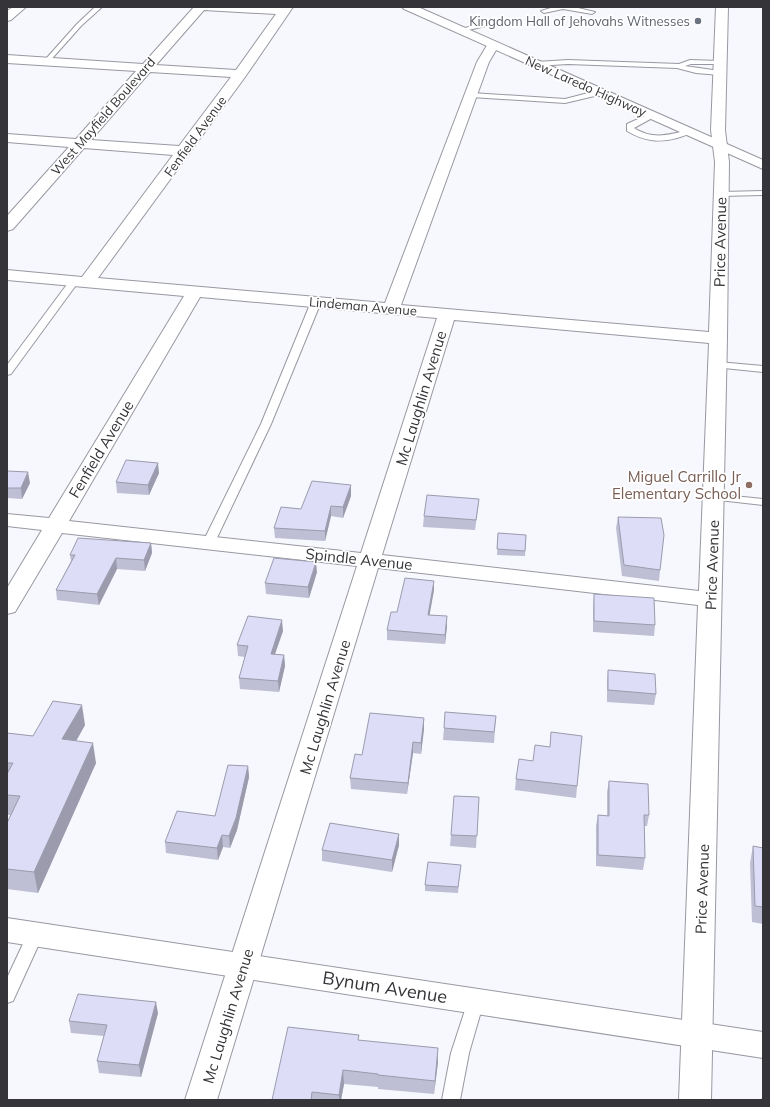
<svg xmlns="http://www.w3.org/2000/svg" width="770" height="1107" viewBox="0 0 770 1107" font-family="Mulish,sans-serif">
<rect width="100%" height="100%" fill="#f7f7fe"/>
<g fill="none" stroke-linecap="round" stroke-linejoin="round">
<g stroke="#9898a1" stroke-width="2">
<g id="service">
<polygon points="95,7 102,7 81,26 48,63 44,63 44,61 77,24"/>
<polygon points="554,7 574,7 595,12 592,14 563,9 544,13 541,11"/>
<polygon points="496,20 498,21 498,23 460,32 457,30"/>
<polygon points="568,60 679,64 690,60 720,61 723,63 722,64 691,64 685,66 720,71 724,73 720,75 696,73 677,68 568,64 536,66 533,64 536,62"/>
<polygon points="600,90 603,90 603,94 565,103 471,97 467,95 471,93 565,99"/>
<path d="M651,113H654V117L634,128C653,140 668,135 688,130L692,132C688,135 682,136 677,138C658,143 644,141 627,131V124Z"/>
<polygon points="763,191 763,195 721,196 717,194 721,192"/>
<polygon points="74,278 79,281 11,374 7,375 7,365 71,279"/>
<polygon points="316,299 321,302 271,424 215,542 209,546 205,545 203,542 261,424 311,302"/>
<polygon points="718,362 763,366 763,372 714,367 713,365"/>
<polygon points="714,494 763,499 763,505 710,499 708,497"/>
<polygon points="35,929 41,931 43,935 13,1001 7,1003 7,978 29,931"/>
<polygon points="476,994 482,996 484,1001 469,1053 460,1100 442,1100 451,1053 468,1001 470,996"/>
</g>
</g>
<g stroke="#9898a1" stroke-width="2">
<g id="minor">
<polygon points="13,7 26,7 11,20 7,21 7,11"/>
<path d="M194,7H293L245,77L98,278L385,303L477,62L489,42L493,41L499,45L489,62L401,305L709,332L715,162L711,130L716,7H728L725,130L729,162L727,338L711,1100H679L698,605L378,568L217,1100H185L357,566L62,533L15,612L7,614V588L42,530L7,526V514L49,518L184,296L7,280V270L82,277L173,155L84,148L13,229L7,231V216L69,147L7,142V134L76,139L136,71L7,63V55L143,64ZM204,10L276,14L236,70L156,65ZM150,72L231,77L179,146L91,140ZM200,297L437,318L361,553L69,521ZM454,320L709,343L699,591L382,555Z"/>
</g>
</g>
<g stroke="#9898a1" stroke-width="2">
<polygon id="secondary" points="7,918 763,1032 763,1058 7,942"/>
</g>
<g stroke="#9898a1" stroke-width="2">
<polygon id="primary" points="402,7 418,7 763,160 763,169 404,9"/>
</g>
<use href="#service" fill="#fff" fill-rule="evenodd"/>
<use href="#minor" fill="#fff" fill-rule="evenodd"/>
<use href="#secondary" fill="#fff" fill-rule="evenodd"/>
<use href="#primary" fill="#fff" fill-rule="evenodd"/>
</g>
<g fill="#bebed4">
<polygon points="7,471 30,483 22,499 7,498"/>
<polygon points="159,473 149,495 117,493 116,482"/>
<polygon points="351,496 343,518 331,516 325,541 275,538 274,528 301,509"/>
<polygon points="479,499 478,509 475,530 423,527 424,516"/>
<polygon points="618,517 660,570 659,581 622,576 616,528"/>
<polygon points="498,533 526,535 525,556 497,555"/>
<polygon points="151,543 152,553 145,571 117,569 99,605 57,600 56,590 71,561 70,555"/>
<polygon points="317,572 309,598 266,594 265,583"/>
<polygon points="434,590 429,615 447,626 445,644 387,640 387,630 397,612"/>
<polygon points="594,594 655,625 654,636 593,632 593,605"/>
<polygon points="283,631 275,654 284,655 285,666 279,692 240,689 239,678 245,657 238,656 237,645"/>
<polygon points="608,670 656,694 654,705 607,702 607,681"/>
<polygon points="496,716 494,743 443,740 444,728"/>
<polygon points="424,718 424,729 421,754 413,753 407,794 351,789 350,778 362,755"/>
<polygon points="85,725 76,741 96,763 38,893 7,889 7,823 11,815 7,815 7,733 33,736"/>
<polygon points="582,736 576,798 515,790 516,779 533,761"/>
<polygon points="248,766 249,777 237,830 230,848 223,847 218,860 166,853 165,842 215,816"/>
<polygon points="609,781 649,815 647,826 644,826 645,858 643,870 596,866 596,826 598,815 607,816 607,792"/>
<polygon points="479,797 476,848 450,846 451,835"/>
<polygon points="399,845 392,872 322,861 322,850"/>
<polygon points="753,846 763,848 763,924 752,922 750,863"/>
<polygon points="460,871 458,893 425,891 425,885"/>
<polygon points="158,1013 141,1077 99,1073 97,1061 104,1036 71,1033 69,1021"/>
<polygon points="359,1040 438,1062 434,1094 378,1089 378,1087 344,1084 341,1100 272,1100"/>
<polygon points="763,1094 763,1100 761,1100"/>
</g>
<g fill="#9b9bad">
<polygon points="158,463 159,473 149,495 148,485"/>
<polygon points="28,472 30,483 22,499 21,488"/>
<polygon points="351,485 351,496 343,518 343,507"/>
<polygon points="331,506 331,516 325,541 325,531"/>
<polygon points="151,543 152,553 145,571 144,560"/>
<polygon points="116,558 117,569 99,605 97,594"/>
<polygon points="316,562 317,572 309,598 308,587"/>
<polygon points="434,581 434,590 428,624 428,615"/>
<polygon points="447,616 447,626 445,644 445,635"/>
<polygon points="282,620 283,631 271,665 271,654"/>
<polygon points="284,655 285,666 279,692 278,681"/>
<polygon points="82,705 85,725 66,759 62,739"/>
<polygon points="424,718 424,729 421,754 421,743"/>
<polygon points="413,742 413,753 407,794 408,783"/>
<polygon points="93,743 96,763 38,893 34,872"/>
<polygon points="248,766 249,777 237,830 230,848 229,836"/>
<polygon points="399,834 399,845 392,872 392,860"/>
<polygon points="222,835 223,847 218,860 217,848"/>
<polygon points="156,1002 158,1013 141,1077 139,1065"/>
<polygon points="438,1048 438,1062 434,1094 435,1081"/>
<polygon points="343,1070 344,1084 341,1100 339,1100 339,1095"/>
</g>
<g fill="#ddddf7" stroke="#9b9bad">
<polygon points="126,460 158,463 148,485 116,482"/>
<polygon points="7,471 28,472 21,488 7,488"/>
<polygon points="312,481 351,485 343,507 331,506 325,531 274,528 281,507 301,509"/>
<polygon points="427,495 479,499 476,520 424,516"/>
<polygon points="618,517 661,518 664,535 660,570 624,565"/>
<polygon points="498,533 526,535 525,551 497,549"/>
<polygon points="78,538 151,543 144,560 116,558 97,594 56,590 75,555 70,555"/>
<polygon points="274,558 316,562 308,587 265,583"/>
<polygon points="405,578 434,581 428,615 447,616 445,635 387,630 391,612 397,612"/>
<polygon points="594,594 654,598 655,625 594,621"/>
<polygon points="248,616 282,620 271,654 284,655 278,681 239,678 248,646 237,645"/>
<polygon points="608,670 655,674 656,694 608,690"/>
<polygon points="53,701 82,705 62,739 93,743 34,872 7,869 7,823 20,796 7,795 7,774 13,763 7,763 7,733 33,736"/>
<polygon points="445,712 496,716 494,732 444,728"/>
<polygon points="370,713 424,718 421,743 413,742 408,783 350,778 355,754 362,755"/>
<polygon points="551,732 582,736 577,786 516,779 519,759 533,761 535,745 550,747"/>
<polygon points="228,765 248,766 236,818 229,836 222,835 217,848 165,842 177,811 215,816"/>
<polygon points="609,781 648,784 649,815 644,815 645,858 598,855 598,815 609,816"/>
<polygon points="454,796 479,797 477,836 451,835"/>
<polygon points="330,823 399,834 392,860 322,850"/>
<polygon points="753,846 763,848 763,907 755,906"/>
<polygon points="428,862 461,865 458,887 425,885"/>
<polygon points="78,994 156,1002 139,1065 97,1061 107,1025 69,1021"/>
<polygon points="288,1027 359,1035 358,1040 438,1048 435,1081 378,1075 378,1074 343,1070 339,1095 312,1092 311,1100 272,1100"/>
</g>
<circle fill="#6b7280" stroke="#fff" stroke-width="1.5" cx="698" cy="21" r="4"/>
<circle fill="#8d6e63" stroke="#fff" stroke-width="1.5" cx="749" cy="485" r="4"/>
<g text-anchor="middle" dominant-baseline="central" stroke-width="3.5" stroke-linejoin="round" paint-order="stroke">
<g font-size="13" fill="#5b616d" stroke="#fff" text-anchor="end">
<text x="690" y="21">Kingdom Hall of Jehovahs Witnesses</text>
</g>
<g font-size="13" fill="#353539" stroke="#fff">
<text transform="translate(586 86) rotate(24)">New Laredo Highway</text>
<text transform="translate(103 116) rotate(-49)">West Mayfield Boulevard</text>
<text transform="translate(195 136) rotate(-54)">Fenfield Avenue</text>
<text transform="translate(363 306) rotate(5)">Lindeman Avenue</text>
</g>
<g font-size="15" fill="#353539" stroke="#fff">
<text transform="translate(720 242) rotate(-89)">Price Avenue</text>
<text transform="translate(421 398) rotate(-73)">Mc Laughlin Avenue</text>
<text transform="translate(101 449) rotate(-59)">Fenfield Avenue</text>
<text transform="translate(359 559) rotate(6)">Spindle Avenue</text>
<text transform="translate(712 565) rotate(-88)">Price Avenue</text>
<text transform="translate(325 707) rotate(-73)">Mc Laughlin Avenue</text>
<text transform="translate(702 889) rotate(-88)">Price Avenue</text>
<text transform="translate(228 1016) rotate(-73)">Mc Laughlin Avenue</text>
</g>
<g font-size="15" fill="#785e54" stroke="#fff" text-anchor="end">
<text x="741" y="476">Miguel Carrillo Jr<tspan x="741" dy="17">Elementary School</tspan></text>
</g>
<g font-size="18" fill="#353539" stroke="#fff">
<text transform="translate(385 987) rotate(9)">Bynum Avenue</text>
</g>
</g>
<rect width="770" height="1107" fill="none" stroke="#353539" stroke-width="16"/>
</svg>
